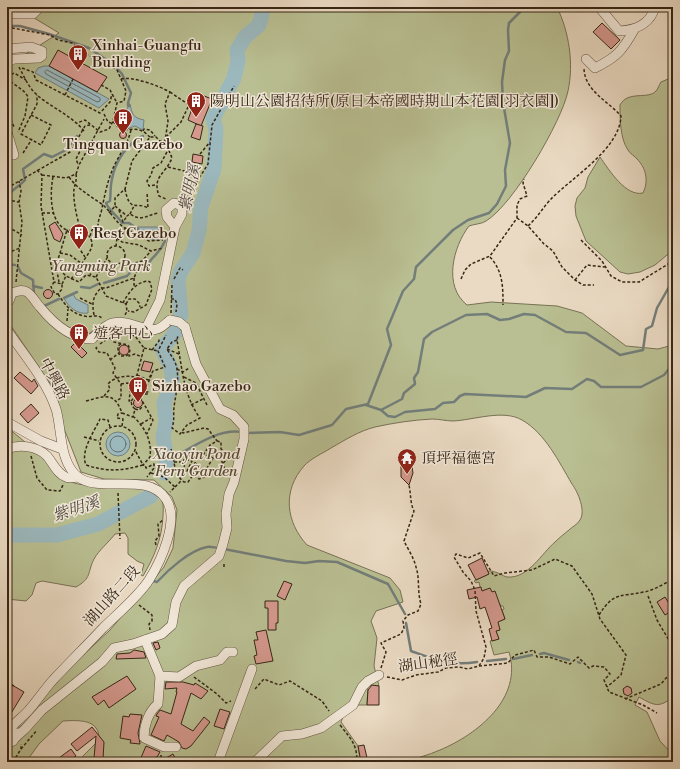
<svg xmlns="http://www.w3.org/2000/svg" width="680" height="769" viewBox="0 0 680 769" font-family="'Libre Bodoni','Noto Serif TC',serif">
<rect width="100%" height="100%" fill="#eadac3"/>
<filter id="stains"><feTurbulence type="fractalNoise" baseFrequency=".005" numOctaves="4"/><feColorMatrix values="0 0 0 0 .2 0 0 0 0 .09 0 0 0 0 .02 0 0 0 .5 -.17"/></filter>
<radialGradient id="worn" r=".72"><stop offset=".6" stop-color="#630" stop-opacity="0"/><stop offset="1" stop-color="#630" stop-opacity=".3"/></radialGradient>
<g fill="#b9bf92" stroke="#787254">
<path d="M16,7H557C569,32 574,63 568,91C562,121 513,205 486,221C482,224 474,224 469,226C453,247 443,286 467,305L491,302L557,306L582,313L626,346L658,349L673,345V697C659,708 655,706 639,697L635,705L647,712L660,741L673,755V762H405C416,758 429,755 440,750C478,734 523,698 509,652L494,655L490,641L499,639L496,631L500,630L499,626L491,624L505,619L502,610L504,609L503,606H501L490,589L481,591L479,582L476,583L474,581L489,574L488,571C498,571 502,576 507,577C528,579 542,553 555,542C559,538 564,534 569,530C572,527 578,524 580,520C586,511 578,492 572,484C559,462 545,433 522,420C503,409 474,420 453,421C446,421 439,419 432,419C413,420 393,423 375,427C359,431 345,440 331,448C323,453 310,459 304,466C282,491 286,522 307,545L390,578L400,590L403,602L376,611L371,621L377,638L374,666L379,686H368L367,705H348L341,722L358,746L360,758L358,759V762H77L99,740C100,719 79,720 63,721L39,744L26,762H7V744L9,739L45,693L64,673L110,630L164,567L173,548L177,510L172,497L154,480L104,479L81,472L63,426L56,392L7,320V66L59,33Z"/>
<path d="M673,77V250L655,265L640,272L628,274L620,272L586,241L576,216L575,206L577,198L585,188L588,177L600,157C609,170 626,197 643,193C649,181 646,168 637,159C635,156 630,154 628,150C620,139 620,118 620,105C628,90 648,100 656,91C658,89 659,85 661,82Z"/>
<path d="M9,429C25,441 40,456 55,469C59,473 64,479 69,481C90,492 151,478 162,501C164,505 163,511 163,516C162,539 154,557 143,576L141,575L144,564L137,561L128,554V538L125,533L115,534C109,542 99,550 94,559C87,573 92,578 76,587L42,581L36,583L32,595L26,601L7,599V432Z"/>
</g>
<g fill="#9bb8bd" stroke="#737e7a">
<polygon points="44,66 49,66 109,99 99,108 35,73 38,68"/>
<path d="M127,104H130C132,114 133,118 144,120L143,130L135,126L127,129L123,121L117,117L120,110L124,111L128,108Z"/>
<path d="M138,227H158L165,232V237C157,244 139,238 138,227Z"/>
<path d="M73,294L76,299L88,305V313C78,315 68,307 64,298Z"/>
<circle cx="118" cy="444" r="12"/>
</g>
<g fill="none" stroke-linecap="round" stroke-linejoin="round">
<g stroke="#696f69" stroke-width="1">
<polygon points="47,70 100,98 100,101 97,102 46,74 45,72"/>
<circle cx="118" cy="444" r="8"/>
</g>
<g stroke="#737e7a" stroke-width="2.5">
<polyline points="7,26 20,26 49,34 89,48 114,65 122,74 131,93 128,103 129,106"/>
<path d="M7,198C11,189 19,187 25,180L23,169L44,154L52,157L66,150L77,136"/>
<polyline points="7,227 10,242 7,254"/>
<path d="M139,230L129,223H122C117,215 109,211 106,203L110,201C111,193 110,187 112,179C115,162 127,143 143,136"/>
<polyline points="7,264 15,265"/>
<polyline points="18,267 21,273 33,280 34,294"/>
<path d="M104,283L127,276L136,266L148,264C155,253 159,255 165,241"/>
<polyline points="33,286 42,288"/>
<polyline points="81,287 90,288 98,284"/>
<polyline points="64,298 77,292"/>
<polyline points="44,306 59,299"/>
<polyline points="81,333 90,334 94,331"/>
<polyline points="366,405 381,410 388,416 395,417 405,412 435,409 443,403 454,402 460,396 465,394 526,397 545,388 572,389 587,379 594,381 601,387 641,387 664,375 673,364"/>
<polyline points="381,410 402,399 404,393 415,384 414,378 418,372 424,339 432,332 466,315 487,314 500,320 509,319 524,314 535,315 566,332 586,333 620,355 643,350 646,329 652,326 657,308 673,280"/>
<polyline points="247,433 280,432 299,435 332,425 346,409 368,404 391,345 387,329 403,291 414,279 416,267 453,230 468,220 489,213 497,204 506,186 505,170 510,143 503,102 502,82 505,60 509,51 508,30 509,23 525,7"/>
<path d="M178,455C197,444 219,429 242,432"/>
<polyline points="167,459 169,458"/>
<polyline points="224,549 286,561 305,563 319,561 337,562 388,584 405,614"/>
<path d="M153,581L157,582C168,570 190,550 207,547C210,546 216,548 220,548"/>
<path d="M406,623L411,651C436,660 450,666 477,662"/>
<polyline points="540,654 544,653 569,660"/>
<polyline points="513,659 532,655"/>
<polyline points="487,661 506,659"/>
<polyline points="578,662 580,663"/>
</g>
<g stroke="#9bb8bd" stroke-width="15">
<polyline points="181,315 178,280 181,271 193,253 199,231 201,207 214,169 216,129 213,119 234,78 238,61 237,50 245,37 259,25 264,7"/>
<path d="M164,473L167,459L163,437L166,422L164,403L173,381L171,368L162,349C167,341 173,338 177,329"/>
<polyline points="7,535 57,535 98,524 151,496"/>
</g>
</g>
<g fill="#d4988d" stroke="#372615">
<polygon points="602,23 620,40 611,49 593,32"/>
<polygon points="58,50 107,77 97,92 49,66"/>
<polygon points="204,96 212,99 201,126 188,120 195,100 201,103"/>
<polygon points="196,124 203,126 200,140 191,137"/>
<circle cx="123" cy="135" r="3.5"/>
<polygon points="193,154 203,156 202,164 192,162"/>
<polygon points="55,222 63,234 60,242 54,239 49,226"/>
<circle cx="48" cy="294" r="4.5"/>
<polygon points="76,342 87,353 82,358 71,347"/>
<circle cx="124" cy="350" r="5"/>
<polygon points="144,361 153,363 150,372 141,370"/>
<polygon points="20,372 32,382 34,379 38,386 31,394 14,378"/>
<circle cx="138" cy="403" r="4.5"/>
<polygon points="31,404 39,413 28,423 20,414"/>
<polygon points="195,462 198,465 197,469 193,469"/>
<polygon points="401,462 410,462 412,467 413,473 409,485 401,477"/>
<polygon points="482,558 489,574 476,580 468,565"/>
<polygon points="284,581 292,584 285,600 277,596"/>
<polygon points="481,587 482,591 490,588 492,592 495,591 505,619 498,622 500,630 496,631 499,639 492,641 489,629 492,628 485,607 480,609 477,597 469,599 467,590"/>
<polygon points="665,597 673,610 665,615 657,602"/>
<polygon points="265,601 278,601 278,623 276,623 276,630 268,630 268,608 265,608"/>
<polygon points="266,630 273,661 256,664 254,656 257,655 254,640 258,640 256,632"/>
<polygon points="158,642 160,648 156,650 153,643"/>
<polygon points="134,650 144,652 146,658 116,659 117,654 130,653"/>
<polygon points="127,676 136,689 109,708 104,700 98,705 92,697"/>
<polygon points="7,682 24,692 7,720"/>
<polygon points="166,682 183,682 194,685 195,683 208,691 201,699 191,693 181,724 193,731 204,717 210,722 191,746 186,749 182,748 179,742 167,735 164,741 151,735 159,717 156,716 157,714 160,710 171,714 177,692 176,692 177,688 165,689"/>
<polygon points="372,685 379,686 379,705 367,705 368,690"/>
<polygon points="627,686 631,688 632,693 628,696 624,694 623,689"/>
<polygon points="220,709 230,712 224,729 214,726"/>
<polygon points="130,714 142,715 138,733 140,744 130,743 131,740 120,738 123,716 129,717"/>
<polygon points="92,727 104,742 103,759 94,758 96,736 77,751 71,744"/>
<polygon points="364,745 368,762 361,762 358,746"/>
<polygon points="146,746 160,752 157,757 140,760"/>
<polygon points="71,749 76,756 67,762 62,762 59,758"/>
<polygon points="173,754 176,760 172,762 159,762"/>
</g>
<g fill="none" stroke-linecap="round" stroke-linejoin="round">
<g stroke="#645340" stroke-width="10">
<g id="minor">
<path d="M599,7L619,31C635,30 650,25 655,7"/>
<polyline points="7,14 33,14 40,7"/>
<polyline points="7,49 31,47 42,51 42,56 39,58 14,59 7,62"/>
<path d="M586,59L595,68C617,57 622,51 634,30"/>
<polyline points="7,132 14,155"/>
<path d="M9,301L12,293C17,291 22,289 27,292C32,295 36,303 40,307C53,323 70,339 92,339C97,334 102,328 108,325C124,316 145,333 157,329C162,328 166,323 170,320"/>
<polyline points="146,328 160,300 175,227 182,214 182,206 174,203 166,210 167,217 175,227"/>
<path d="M7,330C24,355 46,380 56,409C62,429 59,462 78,477C102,494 147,471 166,499C180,520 161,561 149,580C138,597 117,614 103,628C86,646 69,663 53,680C44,690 37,701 28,711C20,720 12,723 7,736"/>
<polyline points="7,422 41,441 62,449"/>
<path d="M7,449C20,444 37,446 47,456C53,463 57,474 66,477C69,479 74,477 78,477"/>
<polyline points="145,640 160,676 179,677 196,666 220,660 227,652 233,652"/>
<path d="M160,676L158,704C148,712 144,726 144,738L164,747H176"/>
<polyline points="15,738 25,729 42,710 102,662 114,648 133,644 162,634 172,625 176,602 184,586 219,556 223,544 227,528 226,514 229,494 234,482 244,439 244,427 233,415 220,409 196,364 185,327"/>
<polyline points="7,744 13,741 18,733"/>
<polyline points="218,762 252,669"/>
<polyline points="255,762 282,736 302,734 321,728 353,705 362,687 368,681 379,675"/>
</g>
</g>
<g stroke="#372615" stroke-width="1.5" stroke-dasharray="3 2" stroke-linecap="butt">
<polyline points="7,27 50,35 58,40 72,43 85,54 108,64 117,70 121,79 126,91 124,101 117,103 113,121 109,129 100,132 85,120 77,123"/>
<path d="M19,67C24,76 28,87 37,95C52,108 71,115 84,131"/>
<polyline points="22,68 33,72 36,80 100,113 110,102 112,94"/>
<polyline points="7,77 14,73 26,80"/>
<path d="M8,77C12,86 23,87 28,97L25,116L18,132"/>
<polyline points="101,85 110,90 117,103"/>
<polyline points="7,87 8,89 7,91"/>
<polyline points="65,95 73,79"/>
<polyline points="7,110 14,127"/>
<polyline points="104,114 108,122 111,123"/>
<polyline points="31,115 51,125 41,145 21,134 37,104 37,95"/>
<path d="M113,121C123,137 131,125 142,131C145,132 147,135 150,137"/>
<path d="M131,130C128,143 121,152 115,164C108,178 105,194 102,208C101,215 98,219 98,226L102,231L117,238L122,242L139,245L151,251L163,248"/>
<polyline points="143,131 144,129 150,130 155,136"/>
<polyline points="166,137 181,122 189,105 170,92"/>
<path d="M165,141L172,158C165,175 152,176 159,196L166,199"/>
<polyline points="76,144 81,149 76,159 78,164"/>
<polyline points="23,153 32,139"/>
<polyline points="200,154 210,142"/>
<polyline points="7,166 10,162"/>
<polyline points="168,167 201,175"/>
<polyline points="37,170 42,175 41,206 54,282 51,287 55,294 58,294 62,289 62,284 54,282"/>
<path d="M76,174C77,180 75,184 74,189C73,199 76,214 79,224C82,232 92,235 92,244C92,251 85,257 82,264L91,275"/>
<polyline points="42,175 66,178 76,174 79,165 104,119"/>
<path d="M53,177C50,192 49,223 67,230L56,266L59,282"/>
<path d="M69,177C78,190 91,196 103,205C111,212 116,223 125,228L123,233L117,238L116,246"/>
<polyline points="155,185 149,186 147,181 151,175 153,168 161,163 169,148"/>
<polyline points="7,188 70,152 85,126 90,125"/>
<path d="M125,189C130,214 136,201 148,208L147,192"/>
<polyline points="186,199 208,164 212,125 234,86"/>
<polyline points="7,200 19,202"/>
<path d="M115,206L127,216L130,214C142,222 147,215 158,213"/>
<polyline points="119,210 123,222 127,216"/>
<polyline points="42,213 54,213"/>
<path d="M109,213L115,206V198L125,189L132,161L150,137H156L160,141H165L168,121L165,104L170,92C159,86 133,76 121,79"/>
<polyline points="130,214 134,206"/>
<polyline points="517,218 528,226 544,244 553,251 562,267 575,280 583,285 594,285"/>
<path d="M528,226C537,218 542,209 550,200C571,178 620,149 621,116C608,101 585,91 584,69"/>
<polyline points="8,227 22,235"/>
<polyline points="125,228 149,241 163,240"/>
<polyline points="82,231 67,230 85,257"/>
<polyline points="90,236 92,230 98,226"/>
<polyline points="581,240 602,261 611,276 622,282 639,282 673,261"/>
<circle cx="116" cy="255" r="9"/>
<polyline points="7,253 20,248"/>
<polyline points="60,253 70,255 82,264"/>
<path d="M490,257C503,271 503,287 503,305"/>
<polyline points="56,266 66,276 79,282 86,275 96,277 106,296 126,304 127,311 125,315"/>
<polyline points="96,277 107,258"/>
<polyline points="134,278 134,285 136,286"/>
<polyline points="71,279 77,272 86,269"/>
<polyline points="174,279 180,268 183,270"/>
<polyline points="461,279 465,270 471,264 490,256 517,218 517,205 520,199 527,196 523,183 524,179"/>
<polyline points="575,280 587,265 605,267"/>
<polyline points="16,282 22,222 19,202 21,191 19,181"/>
<polyline points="62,284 66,276"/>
<path d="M58,294C65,305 71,313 84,316C91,318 97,313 103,319"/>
<polyline points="80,298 92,304"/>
<polyline points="171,299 175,299 177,304 176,312"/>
<path d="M123,303C128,293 136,282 148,281L150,282L152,289L146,305L134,312L128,311"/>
<polyline points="126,304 129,299 135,299 139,303 140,307"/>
<polyline points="171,313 172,285"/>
<path d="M94,315C92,304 92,297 101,288H106L134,278L137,271L135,263L142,261L151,251"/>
<polyline points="67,321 68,309"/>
<polyline points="110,338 114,342 128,345 130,349 129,356 135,354 142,357"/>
<path d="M177,340L172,342L167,349C169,353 172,356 174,360C181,373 176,393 174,407C173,414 175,419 172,428L180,434L187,425L200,418C183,395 182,367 177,340L178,335"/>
<polyline points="100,344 107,339 122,335 123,332"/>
<polyline points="121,344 118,346 118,351 120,356 126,356 129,354"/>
<polyline points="97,347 96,348 99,352 107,353 115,368 113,373 121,384 121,398 116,401"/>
<polyline points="144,348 158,351"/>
<polyline points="167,349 179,354"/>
<polyline points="152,350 159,341 159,338"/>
<polyline points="110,360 119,353"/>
<polyline points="177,369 183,372 189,368"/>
<polyline points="137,375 148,380 153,371 165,367 158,351 166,335"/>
<polyline points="184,377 196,383 207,405"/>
<polyline points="131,393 144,392"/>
<path d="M104,396L110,389L108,384C114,377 126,375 134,377L137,375L144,348L135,336L126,333"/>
<polyline points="137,397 138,394 148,394 148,392 144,392 152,374"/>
<path d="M86,401C105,396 114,391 122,413L133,417L135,409L132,406L131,401H129L131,385L128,383L121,384"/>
<polyline points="131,401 133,399 140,397 153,420 147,434"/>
<polyline points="191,405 203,399"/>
<polyline points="135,409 139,410 143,406"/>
<path d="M133,416C145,428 152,440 150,457L143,465H145L146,468L154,464V468L147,477"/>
<polyline points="141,424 151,418"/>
<circle cx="118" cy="444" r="18"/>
<polyline points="122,426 123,419 117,418 118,414 122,413"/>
<path d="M110,427L108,420L100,419C94,432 80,451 86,465C107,472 122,471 143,465L135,450"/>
<polyline points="182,432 183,433 204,428 208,429 217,441"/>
<polyline points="84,437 99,441"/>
<path d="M171,449C175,461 173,474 184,482H188L193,475L199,479L210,475V472L207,468L213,458"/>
<polyline points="203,455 210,445 217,441 221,442 221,449 224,451 220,456"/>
<polyline points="31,456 37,478 47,490 60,491 63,485"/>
<polyline points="174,459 192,455 196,451 213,458 220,456 226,473 228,473"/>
<polyline points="174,462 184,462 184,459 192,461 185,475 184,462"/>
<polyline points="223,463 228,459 231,454"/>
<polyline points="151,473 164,477 175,487 170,492"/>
<polyline points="193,475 194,469"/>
<polyline points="175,487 182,480"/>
<polyline points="118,493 120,539"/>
<polyline points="156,545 155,541 159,536 158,524 163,520"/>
<polyline points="224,567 224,563"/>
<polyline points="648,596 657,620 673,647"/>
<polyline points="139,605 152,615 152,621 149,624 150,630"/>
<path d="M599,615C614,591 621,597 644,592C654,590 664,584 673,579"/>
<polyline points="479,666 508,663 515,655 534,650 537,657 549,657 570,664 578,657 589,668 593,666 604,667 610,674 604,680 609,692 643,705 657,713"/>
<path d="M381,668L386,652L381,643L401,634L404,628L403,621L408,615L418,611L421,604C417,591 420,579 416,567C414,558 408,549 404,541L414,511C410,503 411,494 409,485"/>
<polyline points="194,677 217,694 226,703 231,701"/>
<polyline points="387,677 402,680 416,675 438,672 446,668 459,667 468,669 479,666 484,658 486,647 476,611 475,590 471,581 463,572 454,557 456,554 468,558 480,553 494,576 505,573 532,570 555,559 572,566 592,594 600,619 626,655 621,675 607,687"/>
<polyline points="7,682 14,686"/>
<polyline points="255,689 264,679 279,685 290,681 322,701 329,711"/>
<polyline points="625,699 661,684 666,678 673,675"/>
<path d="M340,725C351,739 357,744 357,762"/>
<polyline points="21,749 37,730"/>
<polyline points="13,762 21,749 21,744"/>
<polyline points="161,762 161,755"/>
</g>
<use href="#minor" stroke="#f1e7d8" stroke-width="9"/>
<g stroke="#645340" stroke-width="10" stroke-linecap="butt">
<polyline id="minor-bridge" points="170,320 179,322 185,327"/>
</g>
<use href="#minor-bridge" stroke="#f1e7d8" stroke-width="9"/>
</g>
<defs>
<g id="building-pin" transform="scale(1)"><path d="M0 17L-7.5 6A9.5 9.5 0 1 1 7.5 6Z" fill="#8f2418" stroke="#f1e7d8"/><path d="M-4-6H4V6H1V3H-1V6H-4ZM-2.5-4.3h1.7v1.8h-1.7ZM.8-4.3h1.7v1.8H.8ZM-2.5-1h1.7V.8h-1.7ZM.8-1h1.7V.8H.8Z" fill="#fff"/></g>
<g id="temple-pin" transform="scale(1)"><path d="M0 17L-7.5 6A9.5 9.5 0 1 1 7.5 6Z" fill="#8f2418" stroke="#f1e7d8"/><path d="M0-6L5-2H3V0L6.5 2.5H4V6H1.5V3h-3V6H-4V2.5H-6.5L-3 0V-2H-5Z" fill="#fff"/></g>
</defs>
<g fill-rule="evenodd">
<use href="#building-pin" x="78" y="54"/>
<use href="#building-pin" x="196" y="101"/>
<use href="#building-pin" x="123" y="118"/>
<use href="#building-pin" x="79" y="233"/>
<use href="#building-pin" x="79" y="333"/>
<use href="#building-pin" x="138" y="386"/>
<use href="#temple-pin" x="407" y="458"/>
</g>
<g text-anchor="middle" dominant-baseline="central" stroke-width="3" stroke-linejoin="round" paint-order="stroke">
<g font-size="15" fill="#372615" stroke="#f1e7d8" text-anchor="start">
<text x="92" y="45">Xinhai-Guangfu<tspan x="92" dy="17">Building</tspan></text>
<text x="210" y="101">陽明山公園招待所(原日本帝國時期山本花園[羽衣園])</text>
<text x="123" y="144" text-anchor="middle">Tingquan Gazebo</text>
<text x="93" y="233">Rest Gazebo</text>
<text x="93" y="333">遊客中心</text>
<text x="152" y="386">Sizhao Gazebo</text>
<text x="421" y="458">頂坪福德宮</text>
</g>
<g font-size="15" font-style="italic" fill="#584c34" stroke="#f1e7d8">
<text x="101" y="266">Yangming Park</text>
<text x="196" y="454">Xiaoyin Pond<tspan x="196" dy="17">Fern Garden</tspan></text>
</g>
<g font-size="15" fill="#372615" stroke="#f1e7d8">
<text transform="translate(54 379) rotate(61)">中興路</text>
<text transform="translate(112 596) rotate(-48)">湖山路二段</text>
<text transform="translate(428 663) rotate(-8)">湖山秘徑</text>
</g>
<g font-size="16" font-style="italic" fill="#504a3f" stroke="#f1e7d8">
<text transform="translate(190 188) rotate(-77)">紫明溪</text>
<text transform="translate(76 509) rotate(-18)">紫明溪</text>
</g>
</g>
<rect width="680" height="769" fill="none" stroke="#eadac3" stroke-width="24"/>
<rect x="8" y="8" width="664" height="753" fill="none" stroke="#372615" stroke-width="2"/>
<rect x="12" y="12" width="656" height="745" fill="none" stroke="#372615"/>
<rect width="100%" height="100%" filter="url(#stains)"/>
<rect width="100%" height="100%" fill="url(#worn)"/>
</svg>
